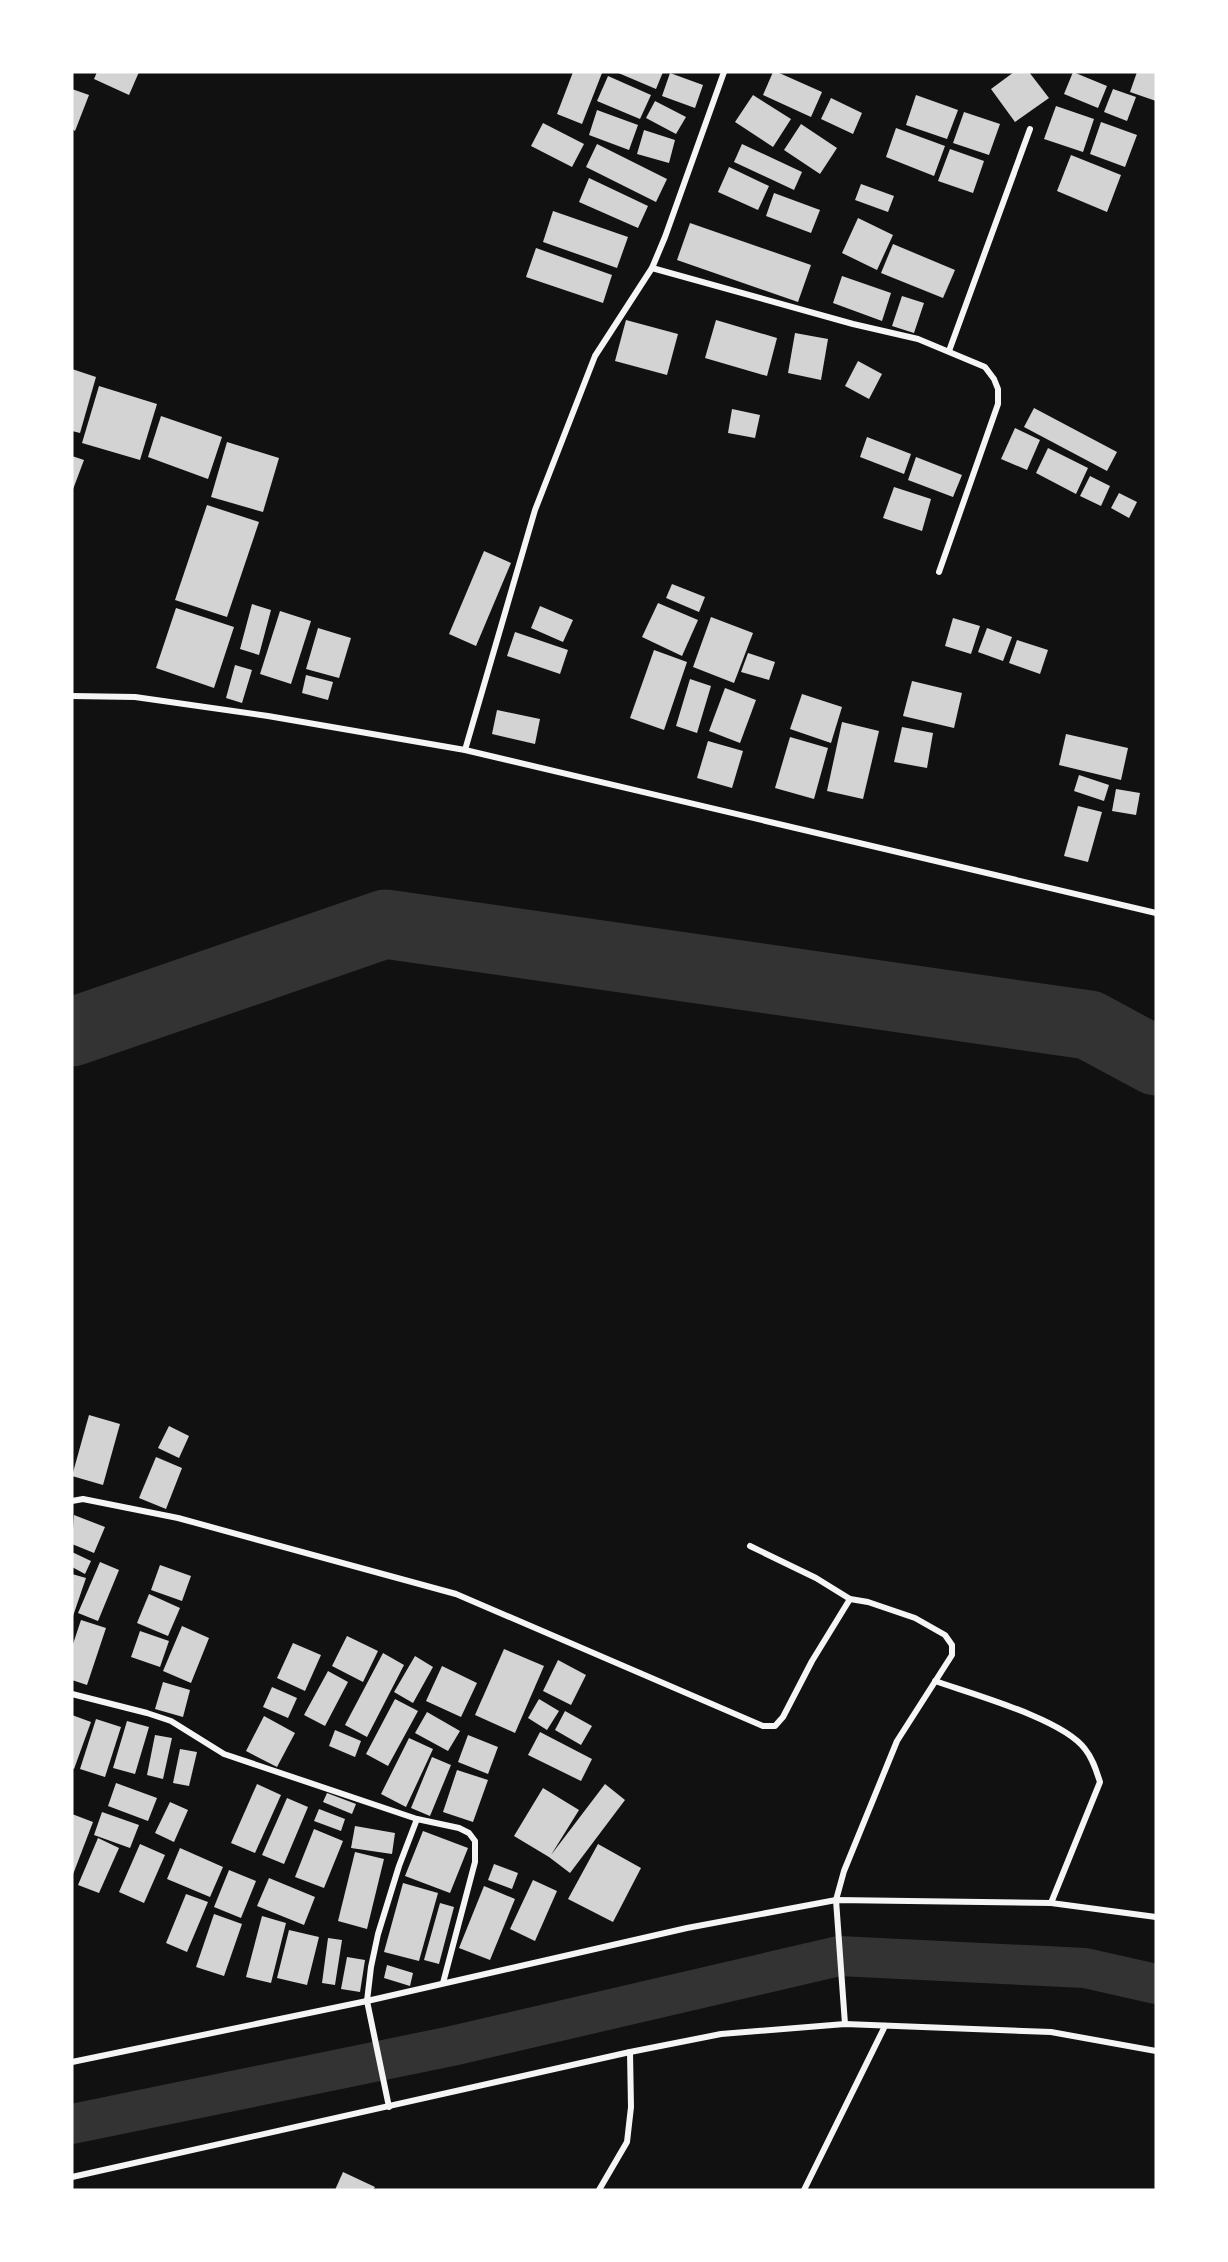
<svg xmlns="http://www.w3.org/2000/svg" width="1228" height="2262" viewBox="0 0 1228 2262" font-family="Literata,serif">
<rect width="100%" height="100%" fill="#111"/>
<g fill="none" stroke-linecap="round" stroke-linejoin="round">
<polyline stroke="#333" stroke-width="40" points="72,2124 452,2046 839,1956 1085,1968 1156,1984"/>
<polyline stroke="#333" stroke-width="69" points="72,1032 385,924 1089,1025 1156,1061"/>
</g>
<g fill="#d3d3d3">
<polygon points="97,72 139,72 129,95 94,79"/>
<polygon points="573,72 602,73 582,124 557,114"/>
<polygon points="616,72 663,72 656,89"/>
<polygon points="773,72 777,72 822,92 811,117 763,95"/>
<polygon points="1014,72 1029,72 1049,98 1015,122 991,89"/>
<polygon points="1073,72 1107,86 1098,108 1064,94"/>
<polygon points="1137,72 1156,72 1156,101 1130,92"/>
<polygon points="670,73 703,85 695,108 662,96"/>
<polygon points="608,76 651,95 640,119 597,101"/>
<polygon points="72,89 89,95 75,131 72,129"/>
<polygon points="1113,89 1136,97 1127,121 1104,112"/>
<polygon points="753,95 791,119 773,147 735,122"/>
<polygon points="916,95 958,110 947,139 906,125"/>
<polygon points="831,98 862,113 853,134 821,119"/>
<polygon points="655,101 686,117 676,134 646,118"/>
<polygon points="1056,106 1094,119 1083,152 1044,139"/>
<polygon points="597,110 638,125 629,150 589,135"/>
<polygon points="964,112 1000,124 989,155 953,143"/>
<polygon points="1101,122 1137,135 1125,167 1090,154"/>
<polygon points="543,123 584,144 572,167 531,146"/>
<polygon points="801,124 837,148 820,174 784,150"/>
<polygon points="896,128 945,146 934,176 886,157"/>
<polygon points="644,130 675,140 669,163 637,154"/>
<polygon points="597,144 667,179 656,202 586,167"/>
<polygon points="742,144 802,172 794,190 734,162"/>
<polygon points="950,149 984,161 973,193 938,181"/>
<polygon points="1071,155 1121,175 1107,212 1057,191"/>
<polygon points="729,167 769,186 758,210 718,192"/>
<polygon points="589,178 648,206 638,228 579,202"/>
<polygon points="861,184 894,196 888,212 855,200"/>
<polygon points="774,193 820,210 811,233 766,216"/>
<polygon points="553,211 628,237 617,268 543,242"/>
<polygon points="858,218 893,235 877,270 842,253"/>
<polygon points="690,223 811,265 798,302 677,260"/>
<polygon points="893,244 955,270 943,298 881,273"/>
<polygon points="536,248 612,275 603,303 526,277"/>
<polygon points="842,276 891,293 882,321 833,303"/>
<polygon points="902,296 924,303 914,333 892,326"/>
<polygon points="626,320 678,334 667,375 615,361"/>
<polygon points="716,320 777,338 767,376 705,358"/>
<polygon points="795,333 828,339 821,380 788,373"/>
<polygon points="858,361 882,374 869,399 845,386"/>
<polygon points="72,369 96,377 80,433 72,431"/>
<polygon points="99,386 157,404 140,460 82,443"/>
<polygon points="1034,408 1117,452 1107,471 1024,427"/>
<polygon points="732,409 760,415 755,438 728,433"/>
<polygon points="161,416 222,437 208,479 148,457"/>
<polygon points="1015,428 1040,440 1027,470 1001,459"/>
<polygon points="867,437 911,454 904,474 860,457"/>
<polygon points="227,442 279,458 263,512 211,497"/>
<polygon points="1048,448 1088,468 1076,494 1036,473"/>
<polygon points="72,456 84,460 72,492"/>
<polygon points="916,457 962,475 953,497 908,480"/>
<polygon points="1090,476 1110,486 1101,506 1080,496"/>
<polygon points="894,487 931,499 922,531 883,518"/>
<polygon points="1119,493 1137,502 1129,518 1111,508"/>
<polygon points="207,505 259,522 227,617 175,600"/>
<polygon points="484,551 511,563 476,646 449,634"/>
<polygon points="672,584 705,597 699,612 666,598"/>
<polygon points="658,603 698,620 682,656 642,637"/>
<polygon points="252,604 271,610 259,655 240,649"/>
<polygon points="540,606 573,620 563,642 531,628"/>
<polygon points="176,608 234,627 214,688 156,668"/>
<polygon points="280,611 311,621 291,684 260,674"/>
<polygon points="711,617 753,633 734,683 693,667"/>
<polygon points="953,618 980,626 971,654 945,646"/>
<polygon points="318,628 351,638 339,678 306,669"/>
<polygon points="987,628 1012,637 1003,661 978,652"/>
<polygon points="515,632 568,650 560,674 507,656"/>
<polygon points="1017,640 1048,650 1040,674 1009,663"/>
<polygon points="654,650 687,662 664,730 630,718"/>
<polygon points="748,653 775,662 769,680 741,672"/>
<polygon points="235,665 252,670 242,703 226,698"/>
<polygon points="306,675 333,682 328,700 302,693"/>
<polygon points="690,679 711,686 697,733 676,726"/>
<polygon points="912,681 962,693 954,728 903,716"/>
<polygon points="725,688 756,700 740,743 709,731"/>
<polygon points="802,694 842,707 831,743 790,729"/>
<polygon points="497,710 540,719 535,744 492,734"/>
<polygon points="842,722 879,731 863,799 827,791"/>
<polygon points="902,727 933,733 927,768 894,762"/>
<polygon points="1066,734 1128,748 1121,780 1059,765"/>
<polygon points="790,737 828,748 814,799 775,788"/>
<polygon points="708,741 743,751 732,788 697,778"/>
<polygon points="1079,775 1109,785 1104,801 1074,791"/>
<polygon points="1116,789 1140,793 1136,815 1112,811"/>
<polygon points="1078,806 1102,812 1088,862 1064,856"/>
<polygon points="89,1415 120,1424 103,1485 72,1476"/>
<polygon points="169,1426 189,1436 179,1458 158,1448"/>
<polygon points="156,1457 182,1468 166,1509 139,1498"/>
<polygon points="74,1515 105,1527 94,1553 72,1544"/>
<polygon points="72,1552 91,1561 85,1574 72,1567"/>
<polygon points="100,1562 119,1570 98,1621 78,1613"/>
<polygon points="160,1565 191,1576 182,1601 151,1590"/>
<polygon points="72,1574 86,1578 72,1619"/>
<polygon points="149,1594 180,1608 168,1636 137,1623"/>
<polygon points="81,1620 106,1628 87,1685 72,1680 72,1647"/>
<polygon points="182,1626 209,1638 191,1683 163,1671"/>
<polygon points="140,1631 169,1641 160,1667 131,1657"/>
<polygon points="347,1636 378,1651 363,1682 332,1666"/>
<polygon points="293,1643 321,1655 305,1691 277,1678"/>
<polygon points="504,1649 544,1666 515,1733 475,1715"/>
<polygon points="383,1653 404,1665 367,1737 345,1725"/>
<polygon points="415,1656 433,1667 413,1703 394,1692"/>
<polygon points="558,1660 586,1675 571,1705 543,1691"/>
<polygon points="442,1666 477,1683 461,1717 426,1701"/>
<polygon points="328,1671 348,1682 325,1726 304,1715"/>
<polygon points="163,1682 190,1690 183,1717 155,1709"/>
<polygon points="272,1687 297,1698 288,1718 263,1707"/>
<polygon points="395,1699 418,1711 388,1766 366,1754"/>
<polygon points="539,1699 559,1711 547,1730 528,1718"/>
<polygon points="565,1711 592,1726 581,1745 555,1730"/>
<polygon points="427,1712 460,1731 448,1751 415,1733"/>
<polygon points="72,1715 91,1722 74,1769 72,1768"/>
<polygon points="264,1716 295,1733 277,1767 246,1751"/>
<polygon points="96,1719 121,1727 105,1777 80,1769"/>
<polygon points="127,1721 149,1727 135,1774 113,1768"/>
<polygon points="335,1730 361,1741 355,1757 329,1746"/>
<polygon points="540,1732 592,1759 581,1781 528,1755"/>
<polygon points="155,1735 172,1738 163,1779 147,1775"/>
<polygon points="468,1735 498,1747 488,1774 458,1762"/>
<polygon points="409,1738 433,1749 406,1807 381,1794"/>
<polygon points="180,1749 197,1752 189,1786 173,1783"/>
<polygon points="432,1757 451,1765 430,1816 411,1808"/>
<polygon points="457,1770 488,1780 473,1822 443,1812"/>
<polygon points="116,1783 157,1798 148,1821 108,1806"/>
<polygon points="257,1784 281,1795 255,1853 231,1843"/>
<polygon points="605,1784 625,1800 570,1873 549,1857 514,1836 543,1788 579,1810 551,1855"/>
<polygon points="327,1793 356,1804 352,1814 323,1802"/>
<polygon points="287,1798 308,1807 284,1864 262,1855"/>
<polygon points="170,1802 188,1810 174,1842 155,1833"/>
<polygon points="319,1809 345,1819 341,1831 314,1821"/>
<polygon points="102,1812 139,1825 130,1848 94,1835"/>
<polygon points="72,1814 93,1822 72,1877"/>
<polygon points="355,1826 395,1833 392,1854 351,1848"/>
<polygon points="314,1829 343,1841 324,1888 295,1877"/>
<polygon points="423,1831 468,1848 450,1893 405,1876"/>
<polygon points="98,1838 119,1848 99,1893 78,1885"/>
<polygon points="140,1844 165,1855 144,1903 119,1892"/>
<polygon points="598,1844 641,1868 613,1922 568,1899"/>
<polygon points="180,1848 223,1867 210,1897 167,1879"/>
<polygon points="355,1852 384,1859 367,1929 338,1921"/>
<polygon points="494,1864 518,1873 512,1889 488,1880"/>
<polygon points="229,1870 256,1881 241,1918 214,1907"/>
<polygon points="269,1878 315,1897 304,1925 257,1906"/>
<polygon points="533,1880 557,1891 535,1941 510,1929"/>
<polygon points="403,1883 438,1893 419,1961 384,1952"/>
<polygon points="484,1886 515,1899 490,1960 459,1948"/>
<polygon points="186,1894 208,1902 187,1952 166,1943"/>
<polygon points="440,1903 454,1907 439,1964 424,1960"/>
<polygon points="214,1914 242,1924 224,1976 196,1967"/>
<polygon points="262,1916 286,1923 271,1983 246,1977"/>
<polygon points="289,1930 319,1937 307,1985 277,1978"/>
<polygon points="328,1938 342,1940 335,1985 322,1983"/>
<polygon points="347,1957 365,1960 360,1992 341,1989"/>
<polygon points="387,1965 413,1973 410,1986 384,1978"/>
<polygon points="343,2172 375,2187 373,2190 335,2190"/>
</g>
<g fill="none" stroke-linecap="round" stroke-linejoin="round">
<g stroke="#f5f5f5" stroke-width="6">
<polyline points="652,268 853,324 918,339 985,367 994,379 998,389 998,404 939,572"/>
<polyline points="949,351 1030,129"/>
<polyline points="72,696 135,697 268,716 465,750 1156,913"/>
<polyline points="465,750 535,510 595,356 652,268 665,237 724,72"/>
<polyline points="72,1501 83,1499 178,1518 456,1594 763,1726 775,1726 783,1717 812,1661 850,1599"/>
<polyline points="750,1546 816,1578 850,1599 868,1602 915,1618 945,1635 952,1645 952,1655 897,1741 844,1871 836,1900 845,2024"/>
<path d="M935,1681C972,1694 1063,1719 1085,1749C1093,1759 1096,1770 1100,1782L1051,1903"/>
<polyline points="72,1694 147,1713 171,1721 224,1754 417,1819 459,1828 469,1833 475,1841 475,1862 443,1983"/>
<polyline points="72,2062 367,2001 687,1928 836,1900 1051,1903 1156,1917"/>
<polyline points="389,2107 367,2001 371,1967 378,1934 399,1866 417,1819"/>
<polyline points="72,2177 630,2052 721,2034 845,2024 1051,2032 1156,2051"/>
<polyline points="599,2190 627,2142 631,2107 630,2052"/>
<polyline points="804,2190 885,2026"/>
</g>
</g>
<rect width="1228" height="2262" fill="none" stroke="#ffffff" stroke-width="147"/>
</svg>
